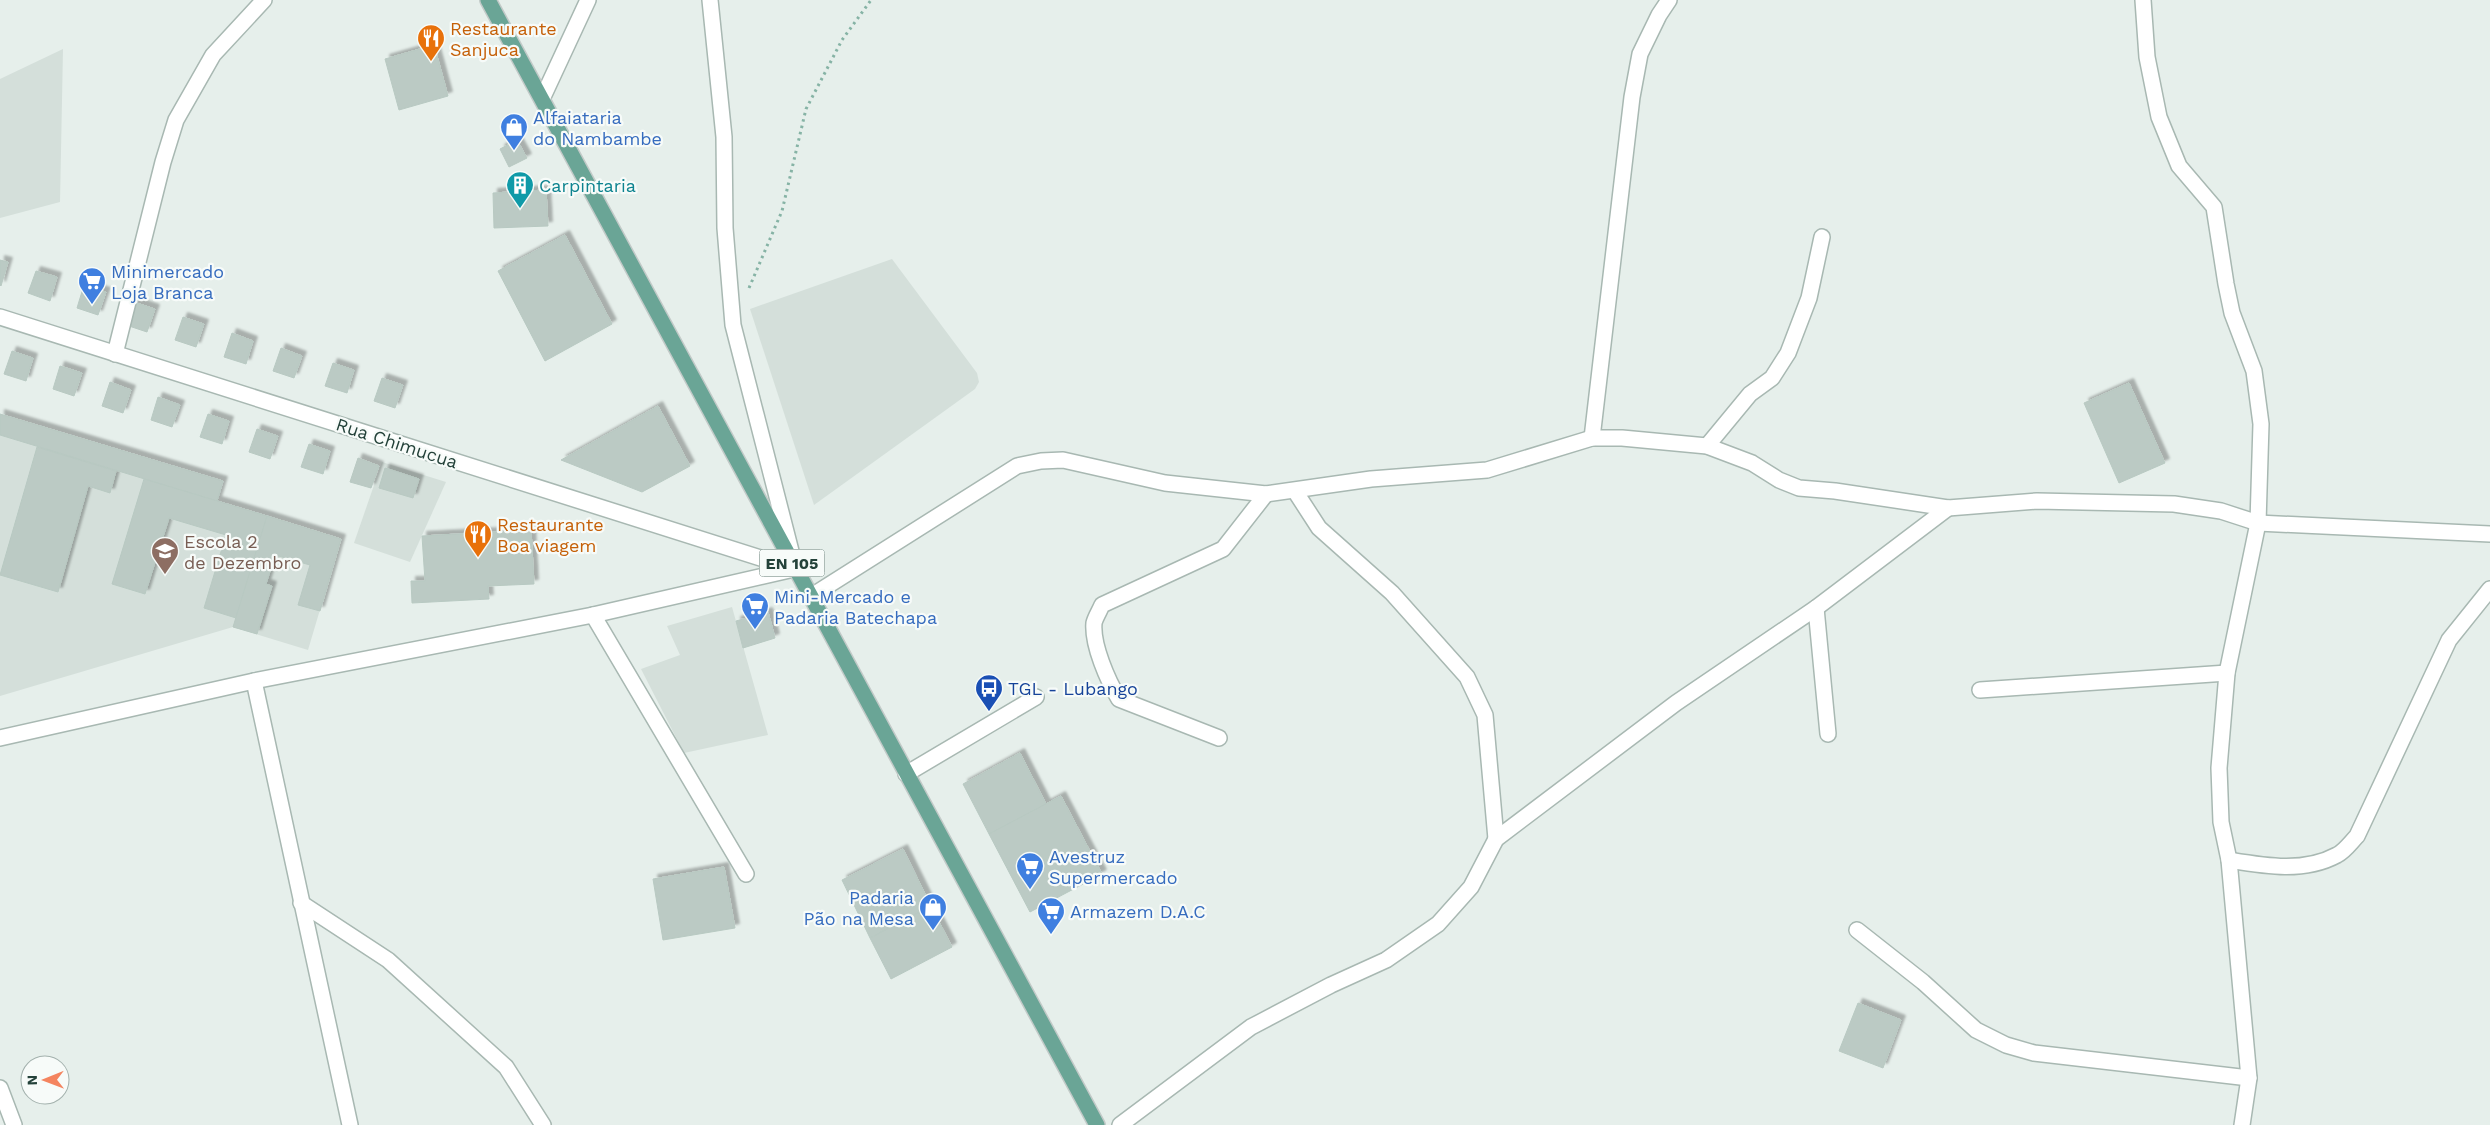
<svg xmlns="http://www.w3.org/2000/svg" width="2490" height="1125" viewBox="0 0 2490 1125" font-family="'Work Sans',sans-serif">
<defs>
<filter id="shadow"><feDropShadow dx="4.5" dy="-4.5" stdDeviation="1" flood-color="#0004"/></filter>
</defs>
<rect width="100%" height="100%" fill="#e6efeb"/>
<g fill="#d4dfda">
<polygon points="63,49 60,202 0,218 0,79"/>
<polygon points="892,259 977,373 979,382 975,389 814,505 750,309"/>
<polygon points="0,414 223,481 218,501 341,539 308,650 233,627 0,696"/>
<polygon points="382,462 446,482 410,562 354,543"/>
<polygon points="732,607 768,735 684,753 641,669 680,655 667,626"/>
</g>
<g fill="#bbcac4" stroke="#b8c9c2" filter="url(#shadow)">
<polygon points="434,45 448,96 399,110 385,59"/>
<polygon points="517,140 527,158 509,167 500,149"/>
<polygon points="546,190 548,226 494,228 493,193"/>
<polygon points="565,235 612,324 545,361 498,271"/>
<polygon points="0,260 8,262 1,286 0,285"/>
<polygon points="36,271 57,277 50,301 28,293"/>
<polygon points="84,285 106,292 98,315 77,308"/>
<polygon points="134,302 155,309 147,332 126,325"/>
<polygon points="183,317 204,324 196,347 175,340"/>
<polygon points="232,333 253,341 246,364 224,357"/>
<polygon points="281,348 302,356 294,378 273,371"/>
<polygon points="12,351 33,358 26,381 4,374"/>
<polygon points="333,363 354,370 347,393 325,386"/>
<polygon points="60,366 82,373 74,396 53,389"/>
<polygon points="382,378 403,385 395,408 374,401"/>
<polygon points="110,382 131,390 123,413 102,406"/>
<polygon points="2129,383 2165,463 2119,483 2084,403"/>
<polygon points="158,397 180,405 172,427 151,420"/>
<polygon points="658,406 690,466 642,492 561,460"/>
<polygon points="0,414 223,481 217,501 0,435"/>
<polygon points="208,414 229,421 222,444 200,437"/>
<polygon points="257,429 278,436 270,459 249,452"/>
<polygon points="309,444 330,451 323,474 301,467"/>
<polygon points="37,447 116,471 110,493 88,486 58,592 0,575"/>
<polygon points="358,458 379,466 371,488 350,482"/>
<polygon points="385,468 419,479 413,498 379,488"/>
<polygon points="144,479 267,516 236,618 204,608 226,535 169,518 145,594 112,584"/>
<polygon points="267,516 341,539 320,611 298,605 310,565 275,555 266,584 272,586 257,634 233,627"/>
<polygon points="531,530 534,584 488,586 489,599 412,603 411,581 425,581 422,536"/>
<polygon points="768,612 775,638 743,648 736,621"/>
<polygon points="1020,753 1046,804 989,834 963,784"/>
<polygon points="1061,796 1102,874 1030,912 989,834"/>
<polygon points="903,849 931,906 870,938 842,880"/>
<polygon points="724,867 735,928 663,940 653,879"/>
<polygon points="931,906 952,947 891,979 870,938"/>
<polygon points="1858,1003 1901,1020 1883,1068 1839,1051"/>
</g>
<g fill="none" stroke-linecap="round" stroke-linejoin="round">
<g stroke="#a8b8b2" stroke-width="18">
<g id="minor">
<polyline points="710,0 724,137 725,228 733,325 792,555"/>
<polyline points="2143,0 2147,57 2159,117 2179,166 2214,207 2226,284 2232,313 2254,371 2261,424 2258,523 2227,673 2219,768 2221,822 2229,860 2249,1078 2242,1125"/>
<polyline points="542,99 588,0"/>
<polyline points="0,317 795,569"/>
<polyline points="115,354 163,162 176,120 213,55 264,0"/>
<polyline points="1592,438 1632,97 1640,54 1659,15 1669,0"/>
<polyline points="1707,446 1750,394 1772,378 1788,353 1809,298 1822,237"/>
<polyline points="1295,491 1319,528 1392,593 1467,677 1485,715 1496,839"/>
<polyline points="810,597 1017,466 1041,461 1063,460 1165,483 1266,494 1371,479 1487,470 1592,438 1622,438 1707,446 1752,463 1779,480 1799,488 1835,491 1948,508 2037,501 2174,504 2221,511 2258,523 2490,534"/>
<polyline points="1816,608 1828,734"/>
<polyline points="593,615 746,874"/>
<polyline points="254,681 350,1125"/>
<polyline points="1980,690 2227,673"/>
<polyline points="0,738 254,681 593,615 794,569"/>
<path d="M1219,738L1119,699C1108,681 1092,645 1094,623C1095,618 1100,610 1102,605L1223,549L1266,494"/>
<polyline points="906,774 1036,697"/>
<path d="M2229,860C2265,866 2304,873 2337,855C2345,851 2351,842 2357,836L2449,640L2490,589"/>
<polyline points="301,903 388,960 506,1067 543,1125"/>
<polyline points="1857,930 1923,982 1976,1030 2006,1045 2034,1053 2249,1078"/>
<polyline points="0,1088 14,1125"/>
<polyline points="1120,1125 1251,1027 1331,985 1386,960 1438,924 1471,887 1496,839 1676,703 1816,608 1948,508"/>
</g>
</g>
<g stroke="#c2cac8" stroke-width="18">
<polyline id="major" points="488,0 1097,1125"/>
</g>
<polyline stroke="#86b3a5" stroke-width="3" stroke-dasharray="2.5 4" stroke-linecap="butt" points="749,288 782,211 806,109 842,40 871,0"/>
<use href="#minor" stroke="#fff" stroke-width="15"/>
<use href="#major" stroke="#6aa596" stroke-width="15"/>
</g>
<defs>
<g id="restaurant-pin" transform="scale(1.4375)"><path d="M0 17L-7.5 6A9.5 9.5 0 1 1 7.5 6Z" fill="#e8710a" stroke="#f7fbf9"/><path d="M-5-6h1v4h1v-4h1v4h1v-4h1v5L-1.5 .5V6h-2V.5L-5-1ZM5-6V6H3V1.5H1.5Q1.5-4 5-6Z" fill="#fff"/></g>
<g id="shop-pin" transform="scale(1.4375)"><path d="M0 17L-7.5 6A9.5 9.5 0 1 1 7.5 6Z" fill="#3f7fe0" stroke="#f7fbf9"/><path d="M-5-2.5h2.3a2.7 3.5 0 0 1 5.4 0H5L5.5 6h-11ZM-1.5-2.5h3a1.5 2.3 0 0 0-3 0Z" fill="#fff"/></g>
<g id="building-pin" transform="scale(1.4375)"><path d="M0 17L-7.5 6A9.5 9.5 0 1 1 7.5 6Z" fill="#0f9aa8" stroke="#f7fbf9"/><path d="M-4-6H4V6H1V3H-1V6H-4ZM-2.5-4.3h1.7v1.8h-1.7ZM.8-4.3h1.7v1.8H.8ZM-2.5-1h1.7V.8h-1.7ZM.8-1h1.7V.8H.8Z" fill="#fff"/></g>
<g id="supermarket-pin" transform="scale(1.4375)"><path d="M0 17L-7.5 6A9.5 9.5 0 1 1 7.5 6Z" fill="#3f7fe0" stroke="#f7fbf9"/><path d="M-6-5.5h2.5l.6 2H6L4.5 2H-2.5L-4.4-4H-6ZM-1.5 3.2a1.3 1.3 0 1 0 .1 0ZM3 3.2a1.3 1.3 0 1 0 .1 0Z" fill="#fff"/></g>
<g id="school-pin" transform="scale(1.4375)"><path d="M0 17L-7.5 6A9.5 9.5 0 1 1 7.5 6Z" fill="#8d6e63" stroke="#f7fbf9"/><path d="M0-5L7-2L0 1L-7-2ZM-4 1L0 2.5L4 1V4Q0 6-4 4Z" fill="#fff"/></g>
<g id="bus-pin" transform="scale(1.4375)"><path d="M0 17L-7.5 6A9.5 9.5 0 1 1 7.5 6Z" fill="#1a4fb4" stroke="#f7fbf9"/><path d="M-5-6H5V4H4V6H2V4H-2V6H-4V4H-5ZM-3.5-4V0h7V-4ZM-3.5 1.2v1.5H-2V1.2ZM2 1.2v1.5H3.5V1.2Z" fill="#fff"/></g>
</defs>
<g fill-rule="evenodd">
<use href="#restaurant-pin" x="431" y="38"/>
<use href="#shop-pin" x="514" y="127"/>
<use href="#building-pin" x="520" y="185"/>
<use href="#supermarket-pin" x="92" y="281"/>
<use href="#restaurant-pin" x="478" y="534"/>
<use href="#school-pin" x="165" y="551"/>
<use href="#supermarket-pin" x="755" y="606"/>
<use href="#bus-pin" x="989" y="688"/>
<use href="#supermarket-pin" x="1030" y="866"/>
<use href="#shop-pin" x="933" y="907"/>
<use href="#supermarket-pin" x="1051" y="911"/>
</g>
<g text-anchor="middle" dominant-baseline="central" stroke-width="4.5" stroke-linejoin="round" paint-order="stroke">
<rect fill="#f7fbf9" stroke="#637a73" stroke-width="1" x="759.5" y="549.5" width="65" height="27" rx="4"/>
<g font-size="16" font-weight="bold" fill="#24423a">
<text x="792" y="563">EN 105</text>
</g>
<g font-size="18" fill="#c56008" stroke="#f7fbf9" text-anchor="start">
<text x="450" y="28">Restaurante<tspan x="450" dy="21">Sanjuca</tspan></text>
<text x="497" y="524">Restaurante<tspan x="497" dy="21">Boa viagem</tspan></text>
</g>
<g font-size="18" fill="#366cbe" stroke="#f7fbf9" text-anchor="start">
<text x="533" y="117">Alfaiataria<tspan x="533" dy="21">do Nambambe</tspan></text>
<text x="111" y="271">Minimercado<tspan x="111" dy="21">Loja Branca</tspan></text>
<text x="774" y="596">Mini-Mercado e<tspan x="774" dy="21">Padaria Batechapa</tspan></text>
<text x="1049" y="856">Avestruz<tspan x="1049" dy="21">Supermercado</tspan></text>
<text x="914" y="897" text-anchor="end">Padaria<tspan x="914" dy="21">Pão na Mesa</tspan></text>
<text x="1070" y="911">Armazem D.A.C</text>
</g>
<g font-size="18" fill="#0d838f" stroke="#f7fbf9" text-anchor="start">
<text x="539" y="185">Carpintaria</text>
</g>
<g font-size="18" fill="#24423a" stroke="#f7fbf9">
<text transform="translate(397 443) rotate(18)">Rua Chimucua</text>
</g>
<g font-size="18" fill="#785e54" stroke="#f7fbf9" text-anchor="start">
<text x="184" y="541">Escola 2<tspan x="184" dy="21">de Dezembro</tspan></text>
</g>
<g font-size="18" fill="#164399" stroke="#f7fbf9" text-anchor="start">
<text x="1008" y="688">TGL - Lubango</text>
</g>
</g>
<g transform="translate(45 1080) rotate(269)"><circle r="24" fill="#f7fbf9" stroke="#a3b1ad"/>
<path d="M0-4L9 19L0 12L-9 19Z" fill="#f4845f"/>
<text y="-8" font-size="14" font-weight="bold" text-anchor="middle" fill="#24423a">N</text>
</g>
</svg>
